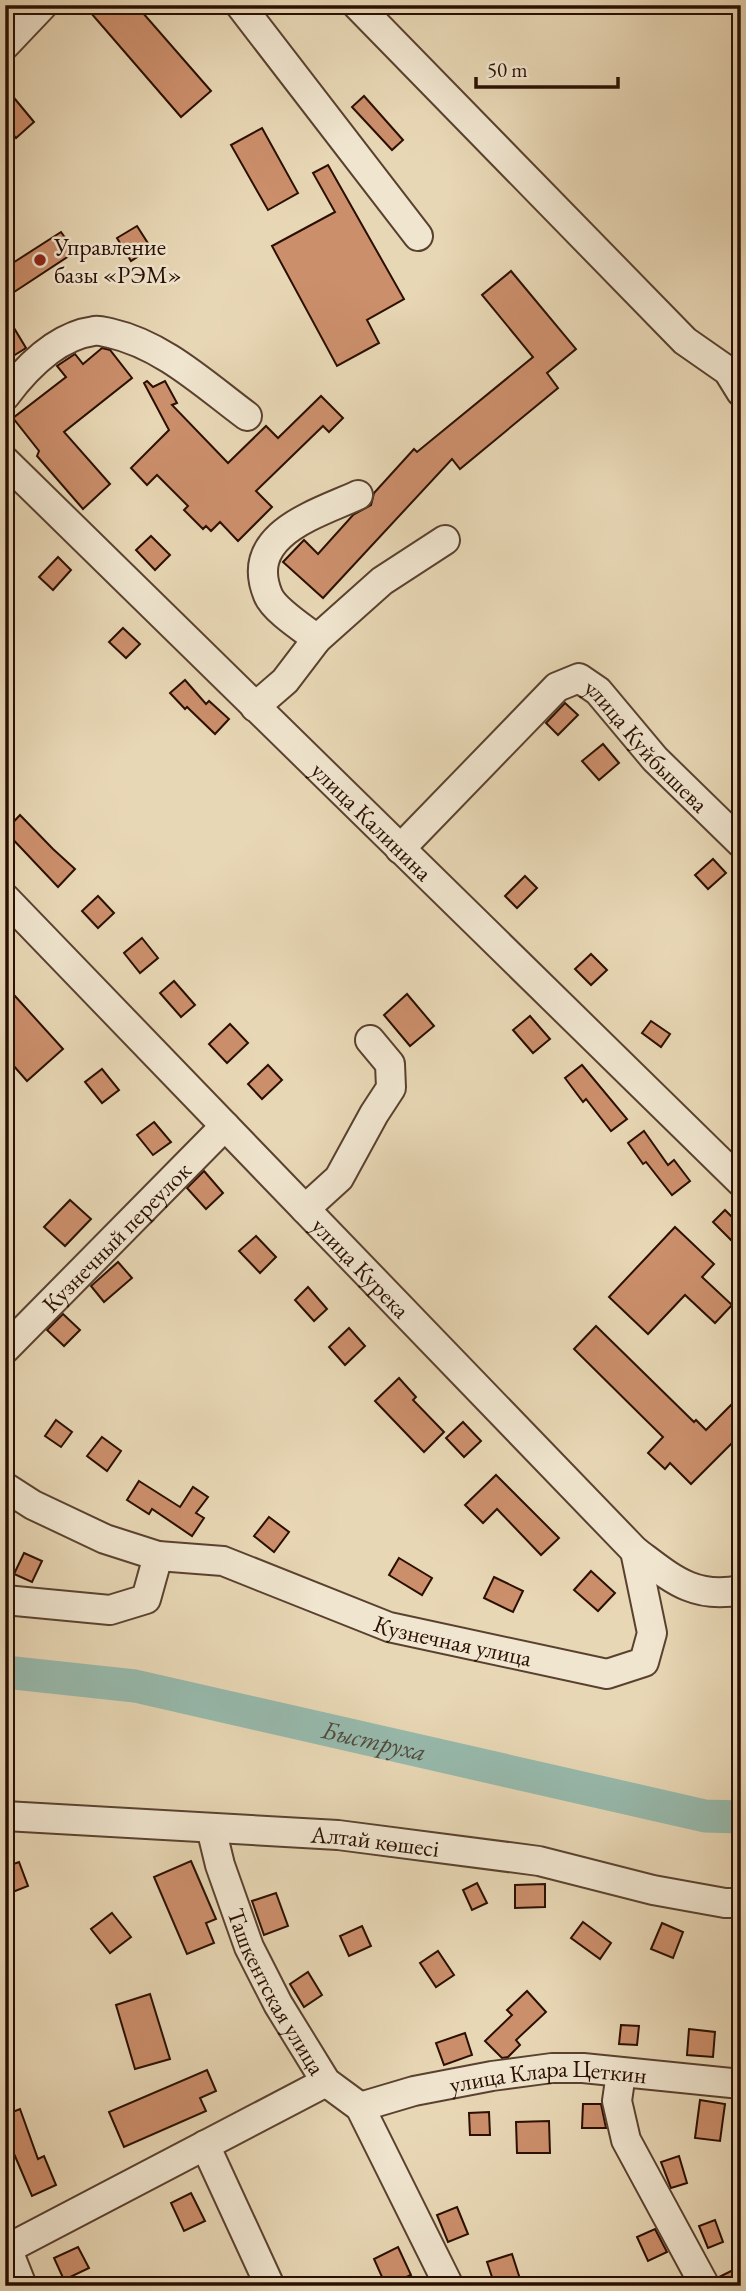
<svg xmlns="http://www.w3.org/2000/svg" width="746" height="2291" viewBox="0 0 746 2291" font-family="'EB Garamond',serif">
<rect width="100%" height="100%" fill="#e8d7b5"/>
<filter id="stains"><feTurbulence type="fractalNoise" baseFrequency=".00286" numOctaves="4"/><feColorMatrix values="0 0 0 0 .2 0 0 0 0 .09 0 0 0 0 .02 0 0 0 .5 -.17"/></filter>
<radialGradient id="worn" r=".72"><stop offset=".6" stop-color="#630" stop-opacity="0"/><stop offset="1" stop-color="#630" stop-opacity=".3"/></radialGradient>
<g fill="none" stroke-linecap="round" stroke-linejoin="round">
<path stroke="#97baad" stroke-width="33" id="s1" d="M5,1672L135,1686L705,1816L741,1817"/>
</g>
<g fill="#cc8f6c" stroke="#2a0f02" stroke-width="2">
<polygon points="84,5 136,5 211,91 181,117"/>
<polygon points="5,87 34,122 16,138 5,125"/>
<polygon points="364,96 403,140 392,150 352,107"/>
<polygon points="262,128 298,193 268,210 231,145"/>
<polygon points="328,165 404,299 367,320 379,343 337,366 272,246 335,212 313,173"/>
<polygon points="137,226 151,248 131,261 117,238"/>
<polygon points="61,232 75,252 5,298 5,268"/>
<polygon points="511,271 576,349 547,373 558,388 460,469 452,459 323,598 283,562 304,540 318,554 353,515 371,505 374,493 414,449 417,452 533,357 482,295"/>
<polygon points="5,313 26,348 5,361"/>
<polygon points="102,348 110,350 132,378 64,432 110,484 83,509 37,456 39,451 13,418 66,377 57,366 75,354 83,364"/>
<polygon points="147,381 153,387 165,381 177,403 172,405 228,463 266,426 278,438 321,396 343,418 329,432 323,426 256,491 272,507 238,541 220,522 211,531 206,526 203,529 184,510 188,506 157,475 147,485 131,468 169,430 144,383"/>
<polygon points="151,536 170,555 155,570 136,550"/>
<polygon points="58,557 71,570 53,590 39,577"/>
<polygon points="123,628 140,644 126,658 109,642"/>
<polygon points="185,680 206,704 209,701 229,719 215,734 187,707 185,709 170,693"/>
<polygon points="565,703 578,715 558,735 546,723"/>
<polygon points="603,744 619,763 599,780 582,761"/>
<polygon points="20,815 53,849 75,869 58,887 5,831"/>
<polygon points="713,859 726,873 708,889 695,875"/>
<polygon points="525,876 537,888 517,908 505,896"/>
<polygon points="98,896 114,913 98,928 82,911"/>
<polygon points="142,938 158,958 140,973 124,953"/>
<polygon points="591,954 607,970 591,985 575,969"/>
<polygon points="174,981 195,1005 181,1017 160,993"/>
<polygon points="5,985 63,1049 27,1081 5,1056"/>
<polygon points="407,994 434,1026 410,1046 384,1015"/>
<polygon points="530,1016 550,1039 533,1053 513,1030"/>
<polygon points="651,1021 670,1034 661,1047 642,1033"/>
<polygon points="230,1024 248,1043 227,1063 209,1044"/>
<polygon points="268,1065 282,1080 262,1099 248,1084"/>
<polygon points="582,1065 627,1119 611,1131 586,1099 583,1102 565,1078"/>
<polygon points="102,1069 119,1090 102,1103 85,1082"/>
<polygon points="154,1122 171,1142 153,1155 137,1135"/>
<polygon points="644,1131 668,1165 674,1160 690,1181 672,1195 646,1162 643,1164 628,1143"/>
<polygon points="204,1171 223,1193 206,1209 187,1188"/>
<polygon points="70,1200 91,1219 65,1246 44,1227"/>
<polygon points="725,1210 741,1226 741,1250 713,1222"/>
<polygon points="675,1227 714,1264 702,1277 732,1305 715,1323 685,1295 648,1334 609,1297"/>
<polygon points="256,1236 276,1257 260,1273 239,1251"/>
<polygon points="118,1262 132,1278 104,1302 91,1286"/>
<polygon points="308,1287 327,1309 314,1321 295,1300"/>
<polygon points="63,1314 80,1330 64,1346 47,1330"/>
<polygon points="596,1326 694,1422 696,1420 706,1430 741,1395 741,1434 691,1484 670,1463 665,1469 648,1453 663,1437 574,1349"/>
<polygon points="349,1328 365,1346 345,1365 329,1347"/>
<polygon points="399,1378 416,1397 413,1400 444,1432 424,1452 375,1401"/>
<polygon points="56,1420 72,1432 61,1447 45,1436"/>
<polygon points="463,1422 481,1441 464,1457 446,1438"/>
<polygon points="102,1437 121,1451 107,1471 87,1456"/>
<polygon points="496,1475 559,1538 541,1555 497,1509 483,1523 465,1505"/>
<polygon points="139,1481 180,1507 193,1487 208,1497 196,1513 204,1518 192,1536 152,1509 149,1514 127,1500"/>
<polygon points="269,1517 289,1532 274,1552 254,1536"/>
<polygon points="24,1553 42,1561 32,1582 14,1574"/>
<polygon points="399,1558 432,1578 422,1595 389,1575"/>
<polygon points="591,1571 615,1593 598,1611 574,1590"/>
<polygon points="494,1577 523,1591 513,1612 484,1598"/>
<polygon points="191,1861 216,1919 206,1923 214,1943 187,1954 154,1877"/>
<polygon points="19,1862 28,1886 5,1895 5,1867"/>
<polygon points="477,1883 487,1903 472,1910 463,1890"/>
<polygon points="545,1884 545,1907 515,1908 515,1885"/>
<polygon points="276,1893 288,1926 264,1935 252,1901"/>
<polygon points="112,1913 131,1937 110,1953 91,1929"/>
<polygon points="583,1922 611,1943 600,1959 571,1938"/>
<polygon points="662,1923 683,1932 673,1958 651,1949"/>
<polygon points="362,1926 371,1946 349,1956 340,1936"/>
<polygon points="438,1951 454,1975 436,1987 420,1963"/>
<polygon points="308,1972 322,1995 304,2007 290,1984"/>
<polygon points="527,1991 546,2012 516,2040 520,2045 508,2057 502,2058 485,2041 512,2015 507,2010"/>
<polygon points="150,1994 170,2059 135,2069 116,2005"/>
<polygon points="621,2025 639,2026 637,2045 619,2044"/>
<polygon points="689,2029 715,2032 713,2057 687,2055"/>
<polygon points="465,2033 472,2055 444,2065 436,2043"/>
<polygon points="207,2070 216,2091 200,2098 206,2111 124,2147 109,2112"/>
<polygon points="700,2100 725,2104 720,2141 695,2138"/>
<polygon points="583,2104 601,2104 606,2128 582,2128"/>
<polygon points="20,2109 38,2159 44,2156 56,2185 32,2196 9,2142 5,2143 5,2115"/>
<polygon points="489,2112 490,2135 470,2135 469,2113"/>
<polygon points="549,2121 550,2153 517,2153 516,2122"/>
<polygon points="679,2156 687,2183 671,2188 661,2162"/>
<polygon points="191,2193 205,2221 184,2231 171,2203"/>
<polygon points="457,2207 468,2234 448,2242 437,2215"/>
<polygon points="715,2220 723,2242 708,2248 699,2226"/>
<polygon points="655,2229 667,2252 648,2261 637,2237"/>
<polygon points="78,2247 89,2268 64,2280 54,2258"/>
<polygon points="398,2247 411,2275 386,2286 374,2259"/>
<polygon points="512,2254 521,2282 511,2286 495,2286 487,2262"/>
<polygon points="741,2266 741,2286 722,2286 719,2277"/>
</g>
<g fill="none" stroke-linecap="round" stroke-linejoin="round">
<g stroke="#5a412f" stroke-width="32">
<g id="minor">
<polyline points="240,5 418,236"/>
<polyline points="357,5 685,341 728,371 741,392"/>
<polyline points="5,45 43,5"/>
<path d="M5,396C26,368 57,336 94,331C99,330 105,332 110,333C163,345 204,384 247,416"/>
<path id="s2" d="M5,461L741,1182"/>
<path d="M317,639C304,629 274,610 268,595C243,534 317,514 358,495"/>
<polyline points="255,707 285,681 317,639 382,581 445,540"/>
<path id="s3" d="M400,849L557,687L579,678L598,691L655,759L741,843"/>
<path id="s4" d="M5,898L635,1551C670,1577 693,1600 741,1590"/>
<polyline points="305,1209 339,1178 374,1114 391,1088 390,1064 370,1040"/>
<path id="s5" d="M5,1349L225,1126"/>
<path id="s6" d="M5,1487L33,1505L105,1539L158,1556L223,1561L389,1627L607,1674L644,1662L652,1633L635,1551"/>
<polyline points="5,1600 110,1610 146,1599 158,1556"/>
<path id="s7" d="M5,1816L338,1835L539,1861L653,1890L725,1903H741"/>
<path id="s8" d="M211,1828L220,1865L249,1947L278,2004L326,2082L360,2107L449,2286"/>
<polyline points="621,2073 617,2101 626,2140 705,2286"/>
<path id="s9" d="M360,2107L414,2091L492,2076L552,2068H583L741,2084"/>
<polyline points="205,2145 270,2286"/>
<polyline points="5,2243 22,2286"/>
<polyline points="5,2250 326,2082"/>
</g>
</g>
<use href="#minor" stroke="#f0e5cf" stroke-width="28"/>
</g>
<circle fill="#8f2418" stroke="#f0e5cf" stroke-width="2.5" cx="40" cy="260" r="7"/>
<g text-anchor="middle" dominant-baseline="central" stroke-width="5" stroke-linejoin="round" paint-order="stroke">
<g font-size="24" fill="#2a0f02" stroke="#f0e5cf" text-anchor="start">
<text x="54" y="246">Управление<tspan x="54" dy="28">базы «РЭМ»</tspan></text>
</g>
<g font-size="24" fill="#2a0f02" stroke="#f0e5cf">
<text stroke="none"><textPath href="#s3" startOffset="345">улица Куйбышева</textPath></text>
<text stroke="none"><textPath href="#s2" startOffset="514">улица Калинина</textPath></text>
<text stroke="none"><textPath href="#s5" startOffset="158">Кузнечный переулок</textPath></text>
<text stroke="none"><textPath href="#s4" startOffset="513">улица Курека</textPath></text>
<text stroke="none"><textPath href="#s6" startOffset="478">Кузнечная улица</textPath></text>
<text stroke="none"><textPath href="#s7" startOffset="371">Алтай көшесі</textPath></text>
<text stroke="none"><textPath href="#s8" startOffset="177">Ташкентская улица</textPath></text>
<text stroke="none"><textPath href="#s9" startOffset="192">улица Клара Цеткин</textPath></text>
</g>
<g font-size="26" font-style="italic" fill="#504b3e" stroke="#f0e5cf">
<text stroke="none"><textPath href="#s1" startOffset="376">Быструха</textPath></text>
</g>
</g>
<rect width="746" height="2291" fill="none" stroke="#e8d7b5" stroke-width="28"/>
<rect x="7" y="7" width="732" height="2277" fill="none" stroke="#2a0f02" stroke-width="3.5"/>
<rect x="14" y="14" width="718" height="2263" fill="none" stroke="#2a0f02" stroke-width="2"/>
<path d="M476 77v10h142v-10" fill="none" stroke="#2a0f02" stroke-width="3.5"/>
<text x="487" y="77" font-size="21" fill="#2a0f02" stroke="#f0e5cf" stroke-width="5" paint-order="stroke">50 m</text>
<rect width="100%" height="100%" filter="url(#stains)"/>
<rect width="100%" height="100%" fill="url(#worn)"/>
</svg>
